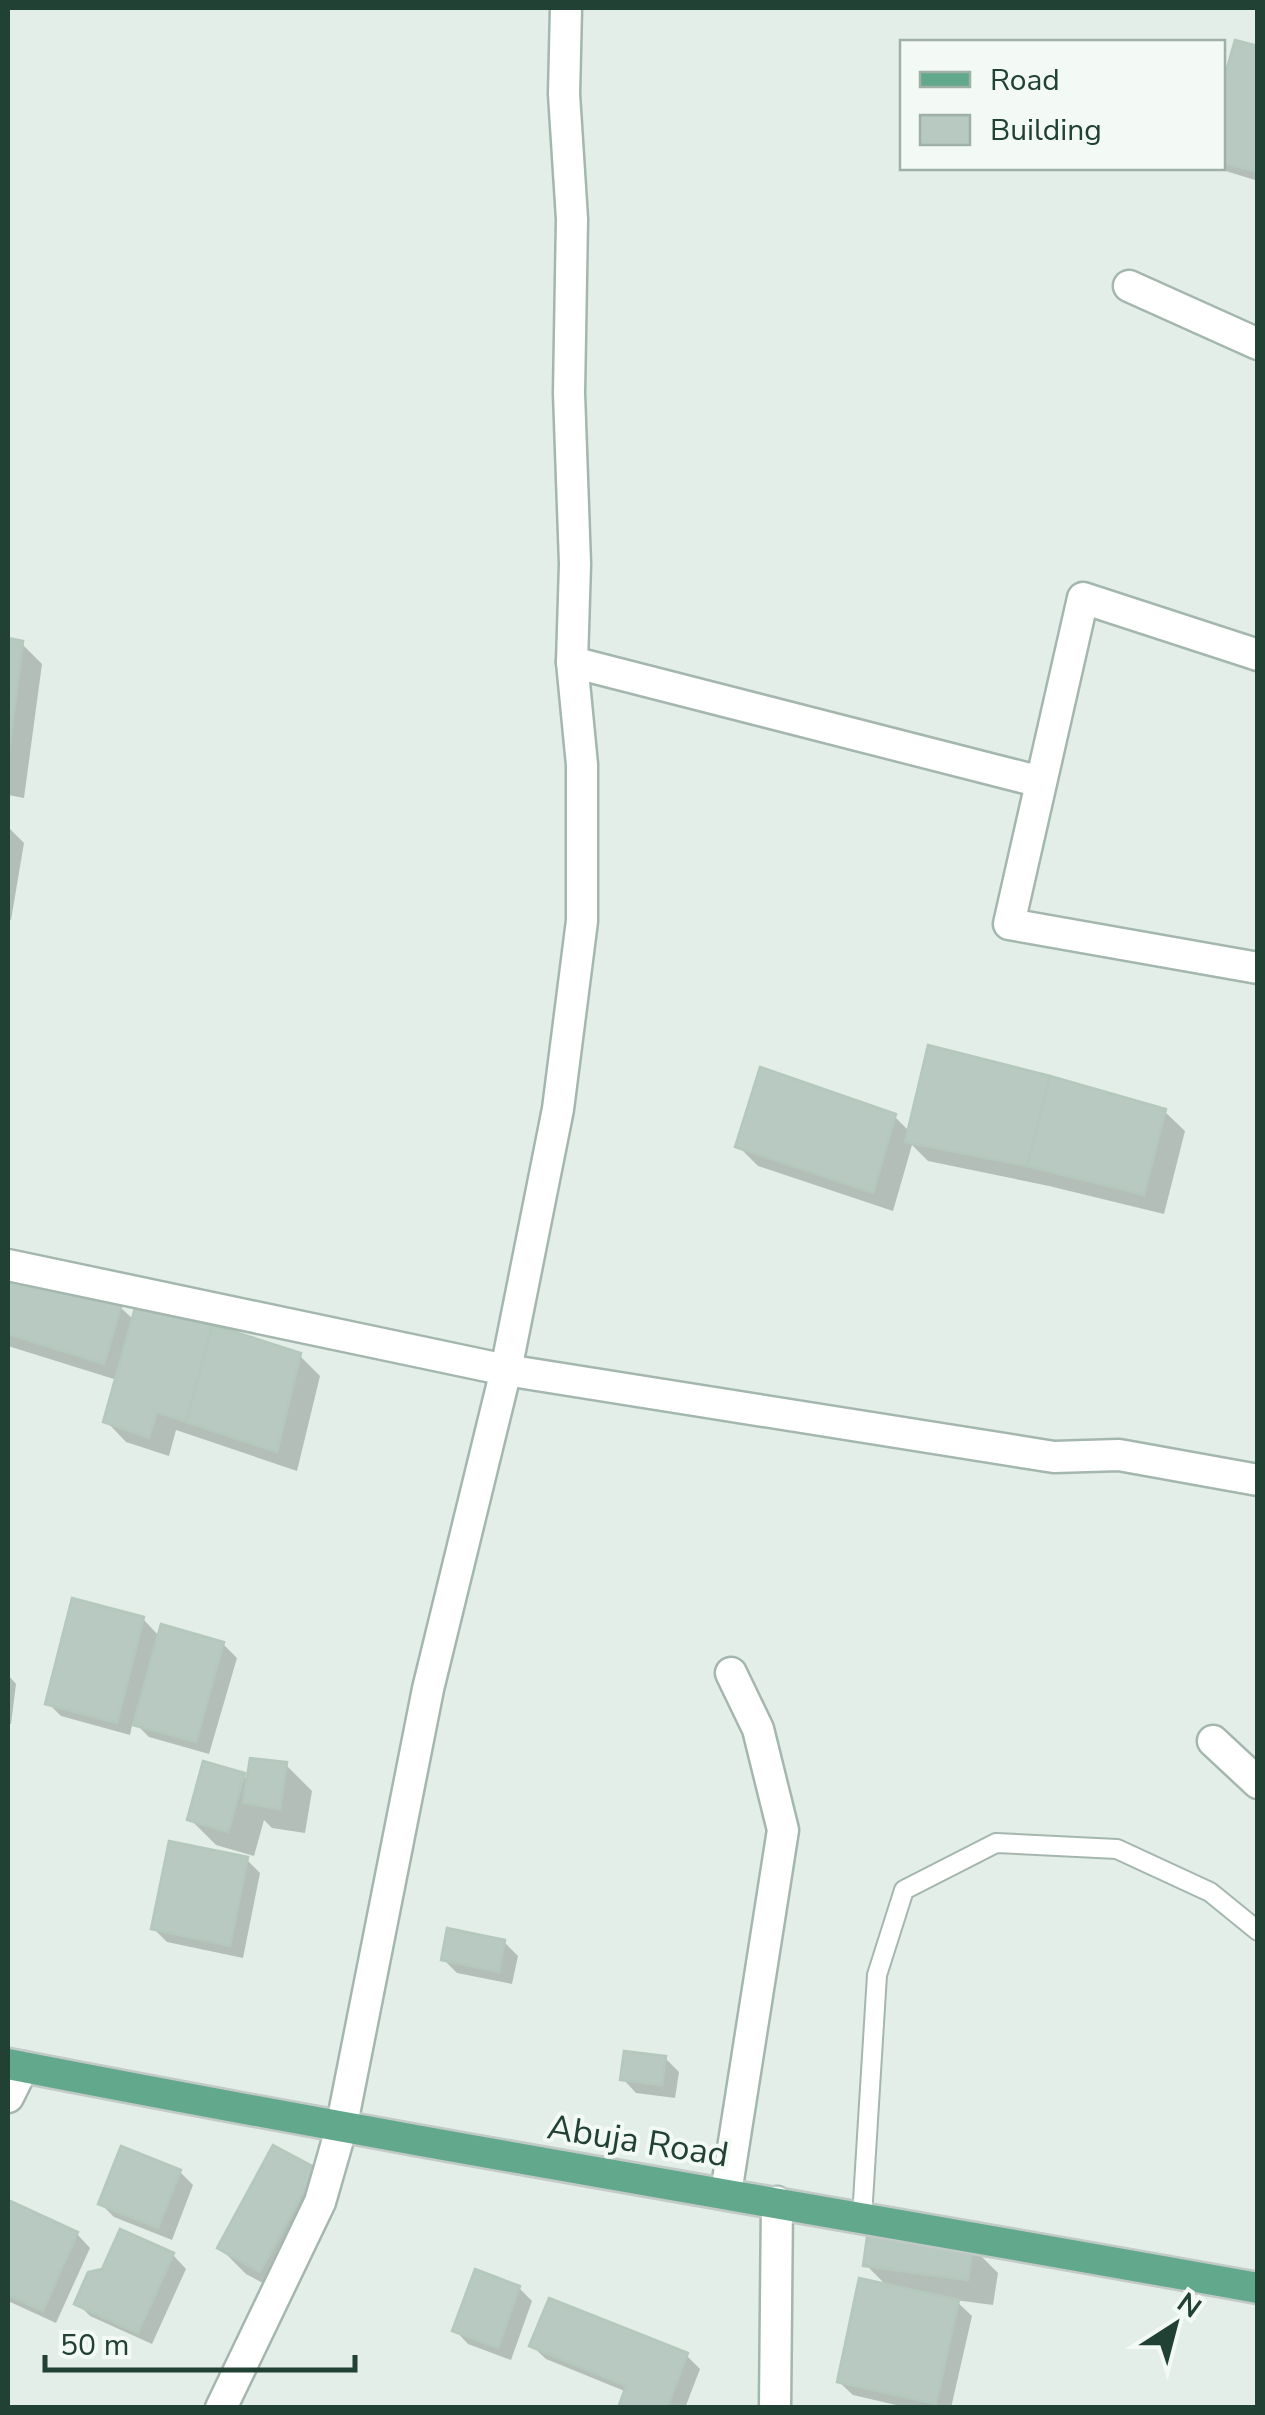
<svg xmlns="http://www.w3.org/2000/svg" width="1265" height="2415" viewBox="0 0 1265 2415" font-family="'Nunito Sans',sans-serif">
<rect width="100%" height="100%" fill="#e2eee7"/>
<g fill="#0003">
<polygon points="1258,49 1258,181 1216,168 1222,168 1222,96"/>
<polygon points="8,641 22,644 42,664 24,798 8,795"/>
<polygon points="8,827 24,843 11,920 8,919"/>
<polygon points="1164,1111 1185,1131 1164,1214 1049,1186 928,1161 912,1145 893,1211 758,1166 738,1146 894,1116 910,1132"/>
<polygon points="8,1274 120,1307 134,1320 300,1356 320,1376 297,1471 176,1430 169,1456 126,1442 106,1421 117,1380 8,1346"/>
<polygon points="143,1619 160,1637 223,1644 237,1658 209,1754 149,1737 133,1721 130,1735 61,1716 48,1703"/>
<polygon points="8,1675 16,1684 11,1724 8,1724"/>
<polygon points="286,1765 312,1791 305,1833 272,1828 264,1820 254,1856 216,1845 190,1819 243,1775 249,1780"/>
<polygon points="247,1860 260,1873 243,1958 167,1942 153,1928"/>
<polygon points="504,1942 518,1956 512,1984 457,1973 443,1959"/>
<polygon points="665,2058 679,2072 675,2098 636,2093 623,2079"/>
<polygon points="314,2170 340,2196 287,2296 246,2274 220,2248"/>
<polygon points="180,2172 193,2185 172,2240 114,2217 101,2204"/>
<polygon points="8,2203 77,2234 90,2248 56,2323 8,2301"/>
<polygon points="972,2247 998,2273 993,2305 955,2300 972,2316 951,2408 909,2408 853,2395 839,2382 888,2287 866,2265"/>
<polygon points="173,2255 186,2269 152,2344 90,2316 77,2303"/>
<polygon points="519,2288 532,2301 511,2360 468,2344 455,2330"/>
<polygon points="532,2346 687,2356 700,2369 685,2408 620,2408 627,2392 546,2359"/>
</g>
<g fill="#b7c9c0" stroke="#b4c8bd" stroke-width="2.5">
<polygon points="1235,40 1258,46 1258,172 1222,163 1222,86"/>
<polygon points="8,638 23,641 8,758"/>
<polygon points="928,1045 1050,1076 1027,1166 905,1142"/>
<polygon points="760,1067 896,1114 873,1193 735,1147"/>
<polygon points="1050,1076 1166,1109 1144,1195 1027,1166"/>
<polygon points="8,1271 122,1304 104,1364 8,1334"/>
<polygon points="137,1301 213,1325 186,1422 157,1412 149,1438 103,1422"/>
<polygon points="213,1325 301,1353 277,1452 186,1422"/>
<polygon points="72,1598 144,1617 117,1723 45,1704"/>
<polygon points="161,1624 224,1642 196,1742 133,1725"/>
<polygon points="250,1758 287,1762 280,1809 243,1803"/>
<polygon points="203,1761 245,1773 228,1832 187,1820"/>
<polygon points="169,1841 248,1857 230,1946 151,1929"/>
<polygon points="447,1928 505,1940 499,1972 441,1960"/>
<polygon points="624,2051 666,2056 662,2085 620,2080"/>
<polygon points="273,2145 316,2168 260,2272 217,2248"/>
<polygon points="121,2146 181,2170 158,2228 98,2204"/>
<polygon points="8,2200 78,2232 43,2311 8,2295"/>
<polygon points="120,2229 174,2253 138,2333 74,2304 88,2272 102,2269"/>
<polygon points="868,2230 973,2245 968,2280 863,2266"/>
<polygon points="475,2269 520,2286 498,2348 452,2331"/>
<polygon points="859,2278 959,2300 936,2404 837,2382"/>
<polygon points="549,2298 688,2353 667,2408 618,2408 626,2386 529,2346"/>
</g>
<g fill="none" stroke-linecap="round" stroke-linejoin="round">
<g stroke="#a4b7ae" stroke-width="22">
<polyline id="lane" points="862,2217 877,1975 904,1890 996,1843 1117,1849 1210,1892 1258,1931"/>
</g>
<g stroke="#a4b7ae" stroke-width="35">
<g id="street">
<polyline points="1129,286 1258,344"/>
<polyline points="1258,655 1083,598 1009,924 1258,968"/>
<polyline points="572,662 1041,782"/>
<polyline points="8,1265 506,1370 1054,1457 1119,1455 1258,1480"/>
<polyline points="1213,1741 1258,1783"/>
<polyline points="8,2097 23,2067"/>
<polyline points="726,2193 783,1830 758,1729 731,1673"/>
<polyline points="221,2408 320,2202 341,2129 428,1689 506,1370 558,1109 582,921 582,765 572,662 575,564 569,393 572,219 564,94 566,8"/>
<polyline points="775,2408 777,2202"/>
</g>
</g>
<g stroke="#c1cac6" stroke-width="35">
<path id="primary" d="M8,2064C423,2145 841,2213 1258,2288"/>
</g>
<use href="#lane" stroke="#fff" stroke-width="18"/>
<use href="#street" stroke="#fff" stroke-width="30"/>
<use href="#primary" stroke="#62a88d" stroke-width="30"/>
</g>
<g text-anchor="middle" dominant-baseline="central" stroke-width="8" stroke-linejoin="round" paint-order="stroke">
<g font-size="35" fill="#204134" stroke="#f3faf6">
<text transform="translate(638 2141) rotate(9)">Abuja Road</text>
</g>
</g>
<rect width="1265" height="2415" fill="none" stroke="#204134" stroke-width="20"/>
<rect x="900" y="40" width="325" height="130" fill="#f3faf6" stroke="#9fb0a8" stroke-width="2.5"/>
<rect x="920" y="72" width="50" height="15" fill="#62a88d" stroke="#9fb0a8" stroke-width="2.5"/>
<text x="990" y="90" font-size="30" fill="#204134">Road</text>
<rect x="920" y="115" width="50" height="30" fill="#b7c9c0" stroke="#9fb0a8" stroke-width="2.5"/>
<text x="990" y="140" font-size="30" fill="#204134">Building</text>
<g transform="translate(1175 2325) rotate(36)" stroke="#f3faf6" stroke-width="8" paint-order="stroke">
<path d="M0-8L18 38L0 25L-18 38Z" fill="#204134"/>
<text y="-15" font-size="28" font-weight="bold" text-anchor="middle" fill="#204134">N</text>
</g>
<path d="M45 2355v15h310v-15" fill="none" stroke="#204134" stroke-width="5"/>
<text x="60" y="2355" font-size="30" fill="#204134" stroke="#f3faf6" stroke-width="8" paint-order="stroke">50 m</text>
</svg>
